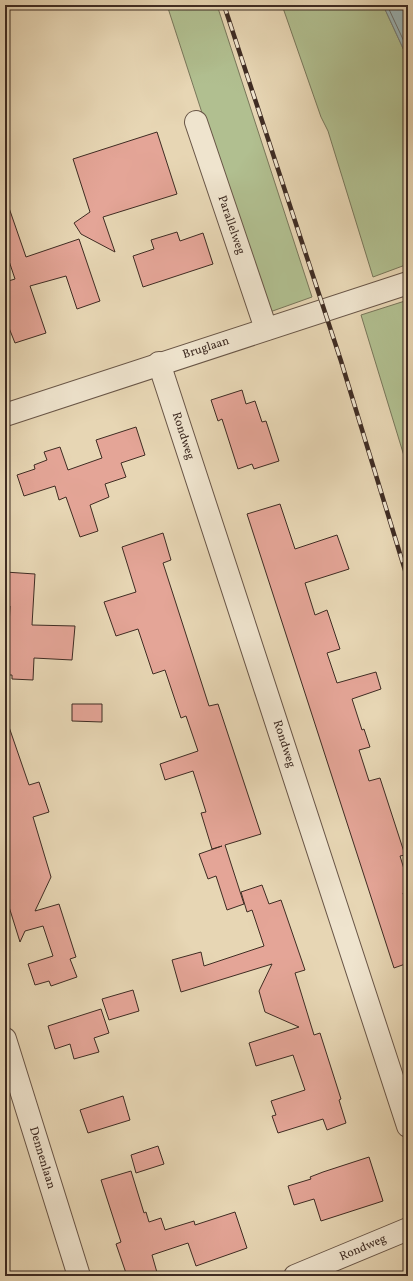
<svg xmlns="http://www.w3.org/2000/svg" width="413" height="1281" viewBox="0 0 413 1281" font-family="Vollkorn,serif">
<rect width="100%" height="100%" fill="#e7d6b4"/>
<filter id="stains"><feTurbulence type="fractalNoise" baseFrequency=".005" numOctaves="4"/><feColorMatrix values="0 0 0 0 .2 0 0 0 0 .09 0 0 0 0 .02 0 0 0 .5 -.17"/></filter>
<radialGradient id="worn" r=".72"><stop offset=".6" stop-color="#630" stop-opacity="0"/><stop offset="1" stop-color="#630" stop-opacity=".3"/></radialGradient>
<g fill="#b1bf90" stroke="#78765a">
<polygon points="167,5 217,5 312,297 267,313"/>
<polygon points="282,5 383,5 408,59 408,264 373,277 328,131 321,117"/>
<polygon points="408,300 408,469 361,315"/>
</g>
<polygon fill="#9bb6b8" stroke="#767f7c" points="383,5 408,5 408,59"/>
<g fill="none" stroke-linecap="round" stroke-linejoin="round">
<polyline stroke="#6d716e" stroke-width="1" points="387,5 408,50"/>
</g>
<g fill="#e4a597" stroke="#3f2c23">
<polygon points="157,132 177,194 103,217 115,252 81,234 74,223 90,212 73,159"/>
<polygon points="5,205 8,205 26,257 79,239 100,301 77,309 66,276 30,286 46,333 15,343 5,318 5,282 15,279 5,249"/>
<polygon points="177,232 180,241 203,233 213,264 143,287 133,256 154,249 151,240"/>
<polygon points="242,390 246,404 255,401 262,422 266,421 279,461 254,469 252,464 238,469 222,419 218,421 211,400"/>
<polygon points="136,427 145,455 121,463 126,477 105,484 109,497 90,505 98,531 80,537 66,497 59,500 55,486 24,496 17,475 35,469 34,465 47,460 44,452 60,447 68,470 102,458 96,440"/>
<polygon points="280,504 295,549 337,535 349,569 305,583 315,615 327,610 340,649 327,653 337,683 376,672 381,689 352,699 362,730 364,729 370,747 359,750 369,781 380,778 405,855 400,856 408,882 408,892 403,893 408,910 408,963 394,968 247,514"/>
<polygon points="163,533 171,560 163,563 209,706 218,704 261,834 225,845 244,904 227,910 216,876 208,879 199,854 222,846 212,849 201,813 206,812 193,771 165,780 160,764 198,751 186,716 181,718 165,670 153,674 138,629 116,636 104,602 136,592 122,547"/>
<polygon points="5,572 35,574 32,625 75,626 72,660 34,658 33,680 12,679 12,675 5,675 5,648 8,648 10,606 7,606 8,592 5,586"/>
<polygon points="72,704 102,704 102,722 72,721"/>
<polygon points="5,724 8,724 29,785 39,782 49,812 33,817 51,877 35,911 59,904 76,957 70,959 77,977 51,986 49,981 35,985 28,964 53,956 43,926 25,931 20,942 5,894"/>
<polygon points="262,885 269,904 281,900 305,970 295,973 314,1035 320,1033 341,1099 339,1100 346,1123 327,1130 323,1119 278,1133 272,1116 276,1115 271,1101 305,1090 293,1055 256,1066 249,1043 299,1027 265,1012 259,991 272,964 181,992 172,960 201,952 204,966 264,946 252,910 247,912 241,892"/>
<polygon points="133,990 139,1011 109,1020 102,999"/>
<polygon points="101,1009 109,1033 94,1038 99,1052 74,1059 70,1044 55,1049 48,1026"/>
<polygon points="123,1096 130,1120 88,1133 80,1110"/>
<polygon points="158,1146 164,1164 136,1173 131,1155"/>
<polygon points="369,1157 383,1201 321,1221 314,1199 294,1205 288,1186 311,1179 310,1177 323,1172"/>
<polygon points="131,1171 144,1213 146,1212 149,1222 161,1218 165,1230 194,1221 195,1225 235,1212 247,1248 196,1266 188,1243 152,1255 158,1276 127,1276 116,1244 121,1242 101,1180"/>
</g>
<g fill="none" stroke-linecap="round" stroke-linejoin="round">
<g stroke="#695647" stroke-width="24">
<g id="minor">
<polyline points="196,122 266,329"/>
<polyline points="159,363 408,1126"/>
<polyline points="5,415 408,283"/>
<polyline points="5,1039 79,1276"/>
<polyline points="295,1276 408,1229"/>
</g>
</g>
<use href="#minor" stroke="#efe4ce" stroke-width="22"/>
<g stroke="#3f2c23" stroke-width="4.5">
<polyline id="rail" points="224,5 341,361 408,580"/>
</g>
<use href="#rail" stroke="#efe4ce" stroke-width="3" stroke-dasharray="9" stroke-linecap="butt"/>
</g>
<g text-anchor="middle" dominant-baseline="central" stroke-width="3" stroke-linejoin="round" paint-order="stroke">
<g font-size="12" fill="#3f2c23" stroke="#efe4ce">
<text transform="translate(231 225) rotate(71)">Parallelweg</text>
<text transform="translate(206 348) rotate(-18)">Bruglaan</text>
<text transform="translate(183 436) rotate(72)">Rondweg</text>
<text transform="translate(284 744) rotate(72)">Rondweg</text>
<text transform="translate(42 1158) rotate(73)">Dennenlaan</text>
<text transform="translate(363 1248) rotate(-23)">Rondweg</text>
</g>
</g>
<rect width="413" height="1281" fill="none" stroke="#e7d6b4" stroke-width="20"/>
<rect x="6" y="6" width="401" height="1269" fill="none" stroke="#3f2c23" stroke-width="2"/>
<rect x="10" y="10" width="393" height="1261" fill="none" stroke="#3f2c23"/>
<rect width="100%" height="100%" filter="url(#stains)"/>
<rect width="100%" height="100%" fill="url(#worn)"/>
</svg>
